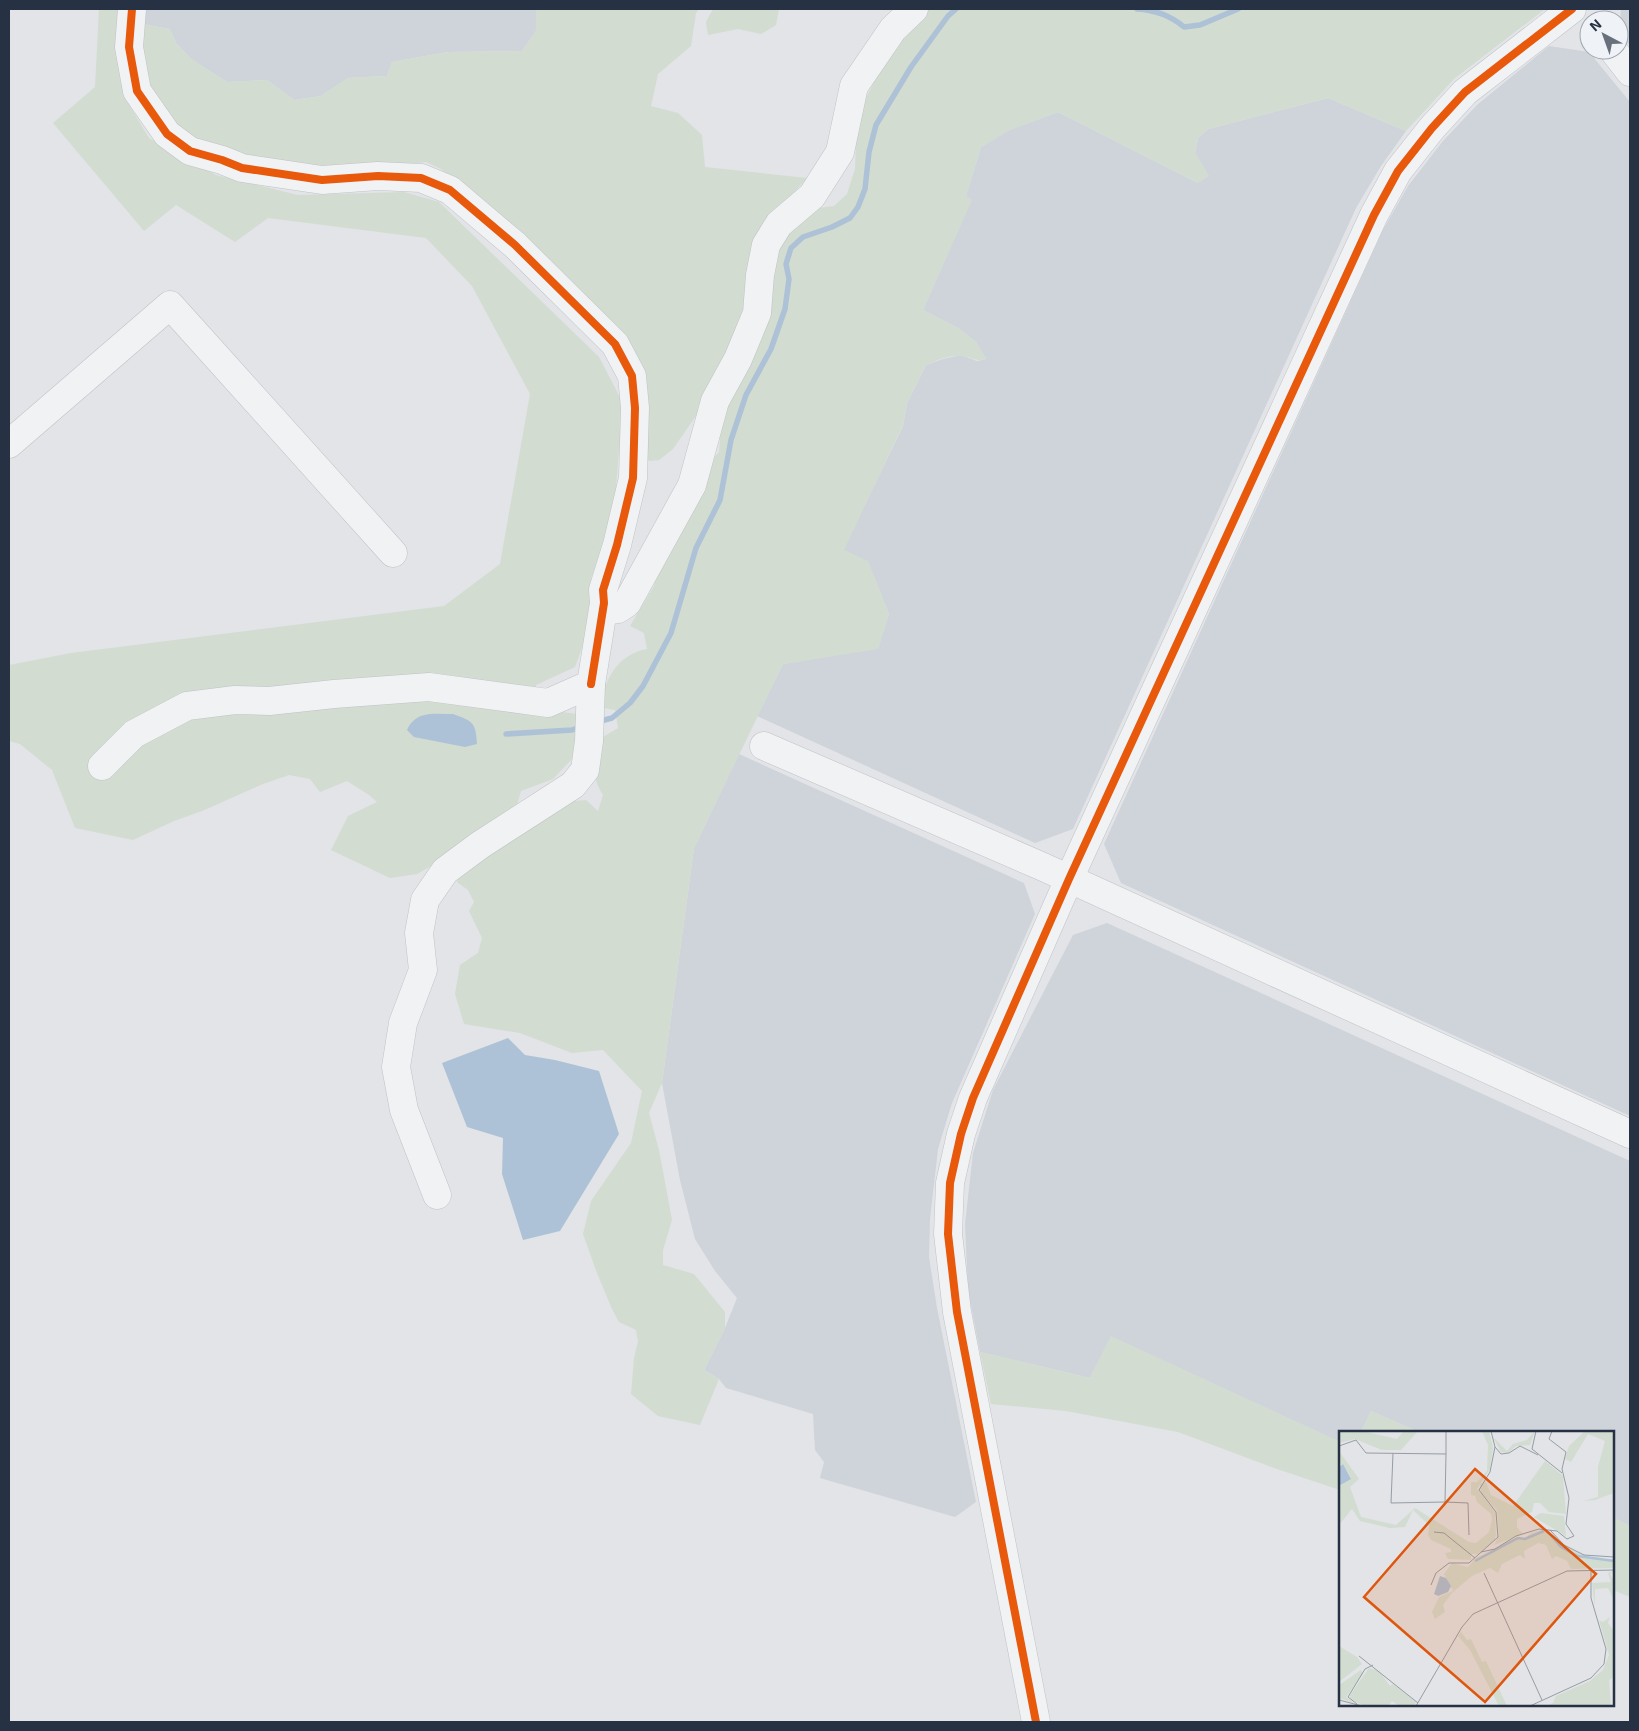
<svg xmlns="http://www.w3.org/2000/svg" width="1639" height="1731" viewBox="0 0 1639 1731" font-family="'Exo 2',sans-serif">
<rect width="100%" height="100%" fill="#e2e4e7"/>
<g fill="#cfd4db">
<polygon points="142,9 536,9 536,31 522,51 448,52 392,62 387,76 348,78 321,96 294,100 267,80 227,82 191,59 176,43 170,29 142,24"/>
<polygon points="1621,9 1630,9 1630,46 1619,32"/>
<polygon points="1549,46 1589,52 1630,102 1630,1116 1121,883 1104,844 1383,230 1408,186 1443,141 1477,105"/>
<polygon points="1328,98 1406,131 1381,166 1356,208 1073,829 1035,843 757,716 783,664 878,648 889,614 868,562 843,550 903,426 907,403 926,365 943,359 961,355 977,361 986,359 976,342 958,328 923,310 971,200 966,196 981,147 1009,130 1058,112 1198,183 1195,153 1198,138 1208,129"/>
<polygon points="739,754 1024,883 1035,914 952,1103 938,1149 930,1219 929,1257 937,1308 976,1502 955,1517 820,1478 824,1462 815,1450 813,1414 726,1388 719,1379 704,1370 725,1328 737,1298 715,1271 695,1239 680,1180 662,1083 694,848"/>
<polygon points="1107,923 1630,1161 1630,1526 1613,1518 1613,1432 1419,1432 1371,1411 1361,1432 1340,1432 1340,1442 1111,1337 1090,1378 980,1352 968,1290 965,1224 973,1153 993,1090 1073,935"/>
</g>
<g fill="#d3dcd1">
<polygon points="99,9 120,9 117,39 131,108 149,138 216,175 298,195 404,192 439,202 599,357 623,403 614,512 591,579 587,634 575,667 536,685 536,709 578,714 578,734 572,759 553,779 521,791 516,808 469,845 417,874 390,878 331,850 348,816 377,802 369,795 347,781 320,792 310,779 289,775 263,784 202,811 174,821 133,840 75,828 52,770 20,744 9,741 9,665 71,653 444,606 500,564 530,394 472,286 426,238 268,218 235,242 176,205 144,231 53,123 95,87"/>
<polygon points="536,9 699,9 696,13 691,46 658,74 651,106 678,113 702,135 705,167 807,178 768,221 755,282 709,397 673,449 659,460 649,461 641,453 644,389 454,182 441,169 426,162 342,171 246,161 182,135 142,81 142,24 170,29 176,43 191,59 227,82 267,80 294,100 321,96 348,78 387,76 392,62 448,52 522,51 536,31"/>
<polygon points="713,9 779,9 776,25 761,34 738,29 708,35 706,22"/>
<path d="M920,9H1545L1454,79L1406,131L1328,98L1208,129L1198,138L1195,152L1209,176L1198,183L1058,112L1009,130L981,147L966,196L972,200L923,310L958,328L976,342L986,359C974,362 973,357 962,356C950,354 936,361 926,365L907,403L903,425L844,550L868,561L889,614L878,649L783,664L694,848L662,1083L649,1113L659,1150L672,1220L663,1250V1265L694,1274L725,1312V1328L704,1370L719,1379L700,1425L658,1416L631,1394L634,1358L638,1342L636,1330L619,1322L612,1309L597,1273L583,1234L591,1201L631,1143L642,1091L603,1050L572,1053L520,1033L464,1024L455,994L460,965L478,953L482,938L469,911L474,902L468,890L457,882L462,872L565,802L586,800L598,811L603,795C590,775 595,762 598,740L618,728L615,710L599,707C606,679 616,655 647,649L644,633L630,626L654,586L663,554L708,464L719,452L721,428L776,246L811,209L834,206L847,194L855,169L857,115L900,32Z"/>
<polygon points="1111,1336 1340,1442 1340,1490 1274,1468 1178,1432 1066,1411 991,1404 980,1352 1090,1378"/>
<polygon points="1371,1411 1419,1432 1361,1432"/>
<polygon points="1613,1518 1630,1526 1630,1597 1613,1590"/>
</g>
<g fill="#adc2d6">
<path d="M453,714C473,721 476,723 477,744L465,747L414,737L407,730C416,710 434,714 453,714Z"/>
<polygon points="508,1038 525,1055 555,1060 599,1071 619,1134 560,1231 523,1240 502,1174 503,1138 467,1127 442,1063"/>
</g>
<g fill="none" stroke-linecap="round" stroke-linejoin="round">
<g stroke="#adc2d6" stroke-width="5.5">
<path d="M1137,9C1155,10 1170,15 1184,27L1200,25L1238,9"/>
<polyline points="597,722 612,718 630,703 643,686 671,633 696,548 720,500 731,440 746,395 771,349 785,309 789,279 786,264 791,248 803,237 832,227 850,218 858,207 865,189 869,152 876,125 911,67 948,16 956,9"/>
<polyline points="506,734 572,730 583,726"/>
</g>
<g stroke="#c0c2c5" stroke-width="29">
<g id="minor">
<polyline points="132,9 129,47 137,91 167,134 190,151 222,160 242,168 322,180 378,176 421,178 450,190 515,245 615,344 632,376 635,408 633,478 617,545 603,590 604,603 591,684 589,741 585,770 573,785 480,845 445,871 425,900 419,933 423,970 403,1023 396,1067 404,1110 437,1195"/>
<polyline points="1613,50 1630,72"/>
<polyline points="9,444 170,305 393,553"/>
<polyline points="604,603 610,610 618,609 627,603 692,485 715,401 738,359 757,313 760,275 766,245 779,224 812,196 840,152 854,86 893,29 914,9"/>
<polyline points="764,746 1041,866 1630,1134"/>
<polyline points="102,766 134,734 187,706 235,700 269,701 334,694 429,687 548,703 591,684"/>
<polyline points="1036,1722 957,1312 948,1234 950,1183 961,1134 973,1098 1069,879 1374,215 1398,171 1432,128 1465,92 1572,9"/>
</g>
</g>
<use href="#minor" stroke="#f1f2f4" stroke-width="28"/>
<g stroke="#eff3f7" stroke-width="11">
<g id="cycleway">
<polyline points="132,9 129,47 137,91 167,134 190,151 222,160 242,168 322,180 378,176 421,178 450,190 515,245 615,344 632,376 635,408 633,478 617,545 603,590 604,603 591,684"/>
<polyline points="1036,1722 957,1312 948,1234 950,1183 961,1134 973,1098 1069,879 1374,215 1398,171 1432,128 1465,92 1572,9"/>
</g>
</g>
<use href="#cycleway" stroke="#e8590c" stroke-width="8"/>
</g>
<g transform="translate(1339 1431)">
<rect width="275" height="275" fill="#e2e4e7"/>
<path d="M0,0H23L58,8L65,0H79L62,19H43L16,8L0,12ZM143,0H150L154,17L151,38L138,58L156,81L157,103L156,108L139,123H132V129L109,128L106,122L112,121V118L92,109L89,104L90,94L74,79L66,96L51,97L21,90L13,78L0,94V56L12,47L4,33L0,35V20L20,48L11,56L22,86L57,94L76,77L130,111L137,112L150,101L153,89L152,83L138,71L136,65L132,64V51H138L148,40L149,14ZM196,0L191,14L177,15L169,22L162,21L154,6L168,20L174,13L188,9ZM246,0H275V62L256,69L244,70L259,66V36L266,10L249,3L232,31L226,28L230,15ZM206,30L224,45L227,83L210,81L201,72H195L193,81L178,88V96L184,103L155,114L160,104L158,79L142,63L141,53L147,51L152,64L174,75ZM202,82L225,85L227,105L195,86ZM207,98L225,115L256,128H275V137L232,138L228,130L217,125L213,128L207,114L199,112L185,120L186,128L181,124L163,133L159,142L151,137L133,145L113,162L104,174L106,181L96,188L93,181L100,166L114,160L105,143L113,132L129,136L137,127L178,106L186,107L192,102ZM275,140L271,143L275,150V169L269,157L256,158V177L253,152L272,151L269,142ZM271,186L269,192L275,200V246L270,249L272,275H207L214,272L217,265L251,250L264,239L270,224L260,189L264,191ZM122,201L128,209L132,208L143,231L147,230L168,275H160L131,219L119,205ZM0,215L18,226L23,233L0,251ZM30,237L40,240L51,255L54,253L77,271L75,275H60L53,270L49,275H26L12,269L11,264ZM22,239L24,243L7,266L15,272L0,267V254Z" fill="#d3dcd1"/>
<path d="M4,33L12,48L0,55V36ZM101,145L107,147L112,155L109,161L99,165L95,163Z" fill="#adc2d6"/>
<path fill="none" stroke="#adc2d6" stroke-width="2.5" d="M209,101L222,116L239,125L275,130M136,130L179,107L186,108L205,100"/>
<path fill="none" stroke="#979da5" stroke-width="1" d="M152,0L156,16L162,23L170,22L181,15L199,24M197,0L193,18L223,42M0,15L17,9L27,22L107,23V0M54,22L52,72L106,71L107,23M106,71L129,72L130,104M211,99L225,114L245,124L275,126M95,101L105,102L136,127M142,121L156,118L177,105L200,98L218,100L228,108L235,105L227,93L230,67L223,38L227,21L210,8L213,0M145,142L203,269M92,154L97,142L110,132H130L159,106L157,81L140,59L151,41L156,16M20,225L79,272M0,269L23,275M18,273L9,266L26,238L34,234M77,275L123,196L134,183L228,140L275,139M191,275L252,247L265,233L267,218L252,167V140"/>
<path fill="#de570f" fill-opacity="0.15" stroke="#de570f" stroke-width="2.5" d="M136,38L257,143L146,271L25,166Z"/>
<rect width="275" height="275" fill="none" stroke="#263243" stroke-width="2.5"/>
</g>
<rect width="1639" height="1731" fill="none" stroke="#263243" stroke-width="20"/>
<g transform="translate(1604 35) rotate(319)"><circle r="24" fill="#eff3f7" stroke="#9fa6af"/>
<path d="M0-4L9 19L0 12L-9 19Z" fill="#68707c"/>
<text y="-8" font-size="14" font-weight="bold" text-anchor="middle" fill="#263243">N</text>
</g>
</svg>
